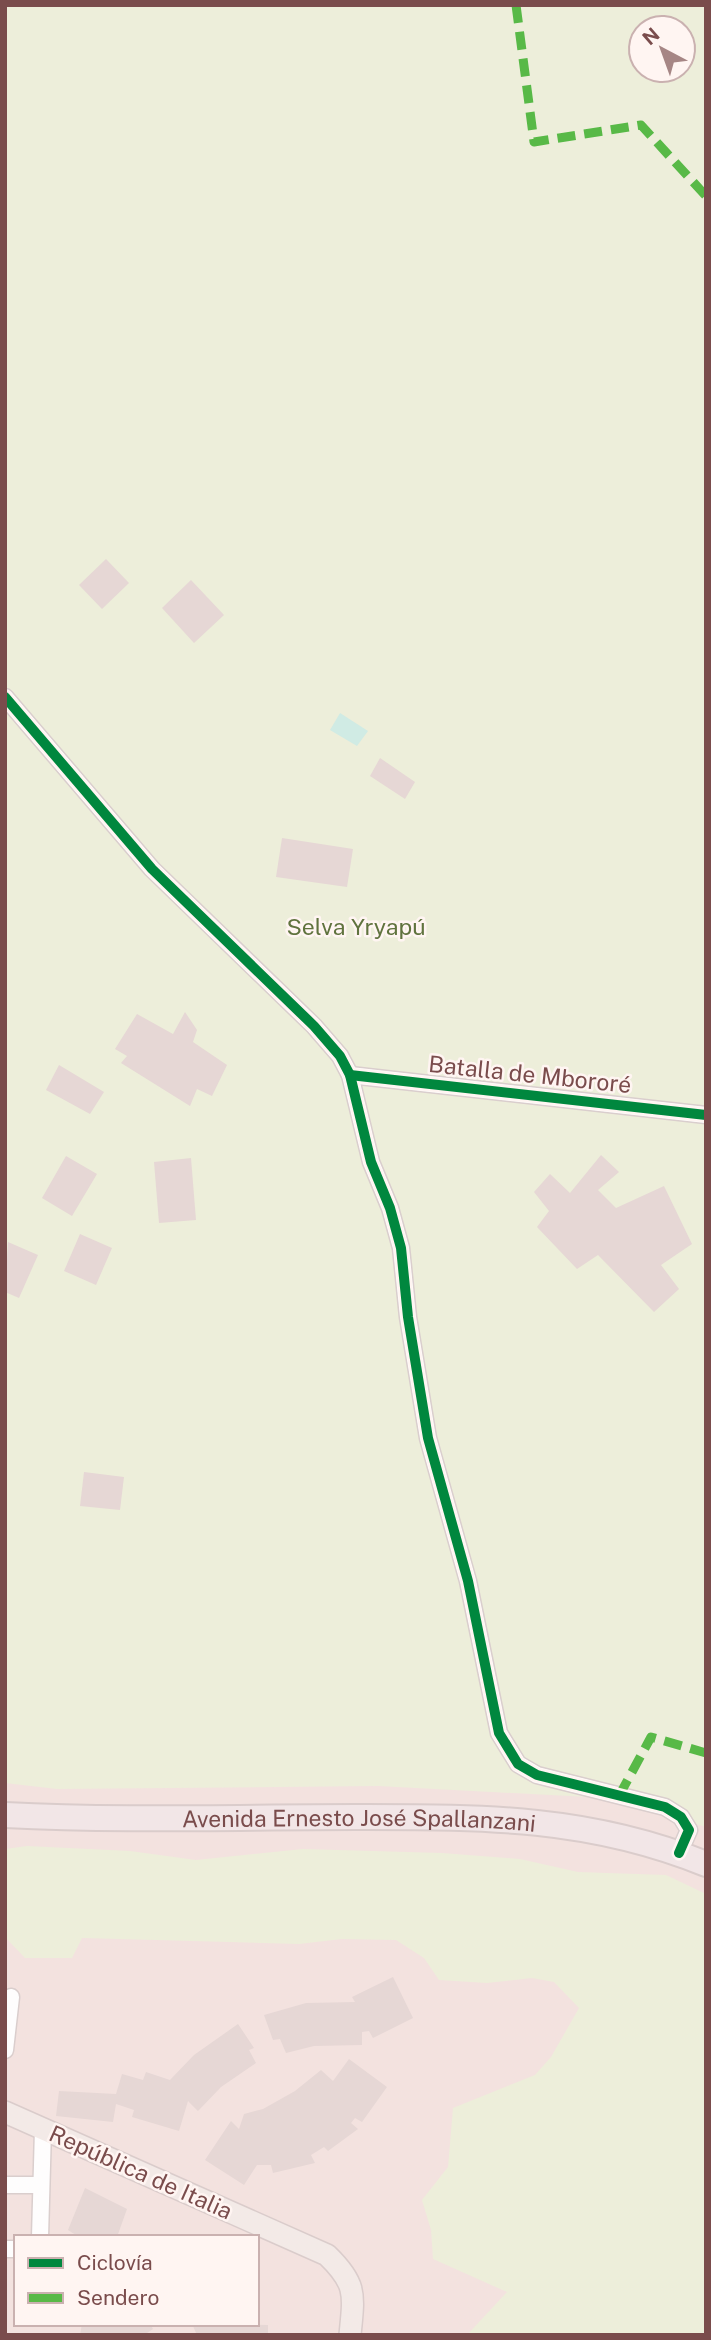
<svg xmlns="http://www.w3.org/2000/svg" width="711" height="2340" viewBox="0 0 711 2340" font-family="'Public Sans',sans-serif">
<rect width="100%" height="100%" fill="#f9f1ef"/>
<path fill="#f3e2df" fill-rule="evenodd" d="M5,776L706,1721V2335H5ZM16,2237H257V2324H16Z"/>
<g fill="#edeeda" fill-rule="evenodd">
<path d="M5,5H706V1827L607,1798L378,1786L57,1789L5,1783ZM641,28H683V70H641Z"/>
<polygon points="27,1846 130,1851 196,1860 303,1849 442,1853 520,1859 578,1872 666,1875 706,1894 706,2335 467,2335 507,2292 433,2259 431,2230 422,2200 448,2167 453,2108 535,2075 551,2057 579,2008 554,1982 532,1978 487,1983 439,1980 424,1958 396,1940 342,1939 299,1944 82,1938 72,1958 25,1958 5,1937 5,1849"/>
</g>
<polygon fill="#d0ebe4" points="340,713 368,731 357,746 330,730"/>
<g fill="#e6d7d5">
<polygon points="106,559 129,583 102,609 79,585"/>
<polygon points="191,580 224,615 194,643 162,608"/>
<polygon points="380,758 415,782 405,799 370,776"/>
<polygon points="282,838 353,849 347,887 276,877"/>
<polygon points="185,1012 197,1030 193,1042 227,1065 212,1096 197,1089 190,1106 121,1063 127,1056 115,1049 137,1014 173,1034"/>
<polygon points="59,1065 104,1092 90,1114 46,1090"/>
<polygon points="601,1155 619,1172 598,1190 616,1208 664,1186 692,1244 661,1265 679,1289 654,1312 598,1255 577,1269 537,1227 549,1211 534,1192 550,1174 570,1193"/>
<polygon points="66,1156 97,1174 72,1216 42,1198"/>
<polygon points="191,1158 196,1220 159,1223 154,1162"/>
<polygon points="80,1234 112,1248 96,1285 64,1271"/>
<polygon points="8,1242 38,1255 19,1298 5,1292"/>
<polygon points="84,1472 124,1477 120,1510 80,1506"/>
<polygon points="393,1977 413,2018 373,2038 369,2031 362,2032 362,2045 314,2046 286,2053 280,2039 273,2040 264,2015 306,2003 355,2002 352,1997"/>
<polygon points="238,2024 254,2048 249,2050 256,2063 221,2087 198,2111 188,2101 179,2131 132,2117 134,2110 116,2104 113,2122 56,2116 59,2091 116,2094 122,2074 143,2080 146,2072 170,2080 194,2055"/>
<polygon points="349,2059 387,2087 362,2122 355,2118 351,2123 358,2129 328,2151 324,2147 311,2155 315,2163 273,2173 271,2165 257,2165 244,2185 205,2160 231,2121 239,2129 244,2114 263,2109 295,2091 321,2070 333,2081"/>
<polygon points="85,2188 127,2209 117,2237 79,2237 68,2230"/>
<polygon points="82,2324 150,2324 153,2329 144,2335 80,2335"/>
<polygon points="192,2324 268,2325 268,2335 197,2335"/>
</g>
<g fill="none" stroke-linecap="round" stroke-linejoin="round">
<g stroke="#dacecd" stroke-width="19">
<g id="minor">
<polyline points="5,697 152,869 314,1026 340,1056 350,1075 371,1162 390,1208 401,1248 408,1317 428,1438 468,1581 499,1733 518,1764 537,1775 665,1807 681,1817 689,1830 679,1853"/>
<polyline points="350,1075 706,1115"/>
<polyline points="5,2050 11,1997"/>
<polyline points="5,2185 41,2185"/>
<polyline points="40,2237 43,2129"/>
<polyline points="5,2249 16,2249"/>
</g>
</g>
<g stroke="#dacccb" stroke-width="24">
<path id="major" d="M5,2112L327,2255C357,2284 354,2294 350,2335"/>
</g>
<g stroke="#dacccb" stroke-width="28">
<g id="highway">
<path id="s1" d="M5,1815C122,1821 239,1817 356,1817C480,1817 588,1816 706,1864"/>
</g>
</g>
<use href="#minor" stroke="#fefdfd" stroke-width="16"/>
<use href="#major" stroke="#f3eae7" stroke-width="21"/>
<use href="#highway" stroke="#f2e6e7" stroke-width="24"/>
<g stroke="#58b947" stroke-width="9" stroke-dasharray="18 9" stroke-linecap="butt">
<polyline points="516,5 534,142 641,125 706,196"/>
<polyline points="619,1796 651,1737 706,1753"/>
</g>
<g stroke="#fff5f2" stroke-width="15">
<g id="cycleway">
<polyline points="5,697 152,869 314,1026 340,1056 350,1075 371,1162 390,1208 401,1248 408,1317 428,1438 468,1581 499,1733 518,1764 537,1775 665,1807 681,1817 689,1830 679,1853"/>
<polyline points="350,1075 706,1115"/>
</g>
</g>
<use href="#cycleway" stroke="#00873e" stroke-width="10"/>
</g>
<g text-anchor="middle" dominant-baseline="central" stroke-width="5" stroke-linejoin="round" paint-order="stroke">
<g font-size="23" fill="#60733e" stroke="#fff5f2">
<text x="356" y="926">Selva Yryapú</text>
</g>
<g font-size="23" fill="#7a4c4c" stroke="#fff5f2">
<text transform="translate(530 1074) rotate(6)">Batalla de Mbororé</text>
<text stroke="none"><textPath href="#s1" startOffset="354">Avenida Ernesto José Spallanzani</textPath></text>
<text transform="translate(141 2172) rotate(24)">República de Italia</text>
</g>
</g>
<rect width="711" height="2340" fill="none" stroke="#7a4c4c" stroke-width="14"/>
<rect x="14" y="2235" width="245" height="91" fill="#fff5f2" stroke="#cab1b0" stroke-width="2"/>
<rect x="28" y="2258" width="35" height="10" fill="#00873e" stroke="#cab1b0" stroke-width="2"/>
<text x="77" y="2270" font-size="21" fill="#7a4c4c">Ciclovía</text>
<rect x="28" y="2293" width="35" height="10" fill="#58b947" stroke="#cab1b0" stroke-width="2"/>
<text x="77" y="2305" font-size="21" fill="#7a4c4c">Sendero</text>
<g transform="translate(662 49) rotate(319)"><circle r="33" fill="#fff5f2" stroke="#cab1b0" stroke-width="2"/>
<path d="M0-5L12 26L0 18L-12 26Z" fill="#a68685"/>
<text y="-10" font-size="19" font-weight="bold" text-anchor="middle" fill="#7a4c4c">N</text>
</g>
</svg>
